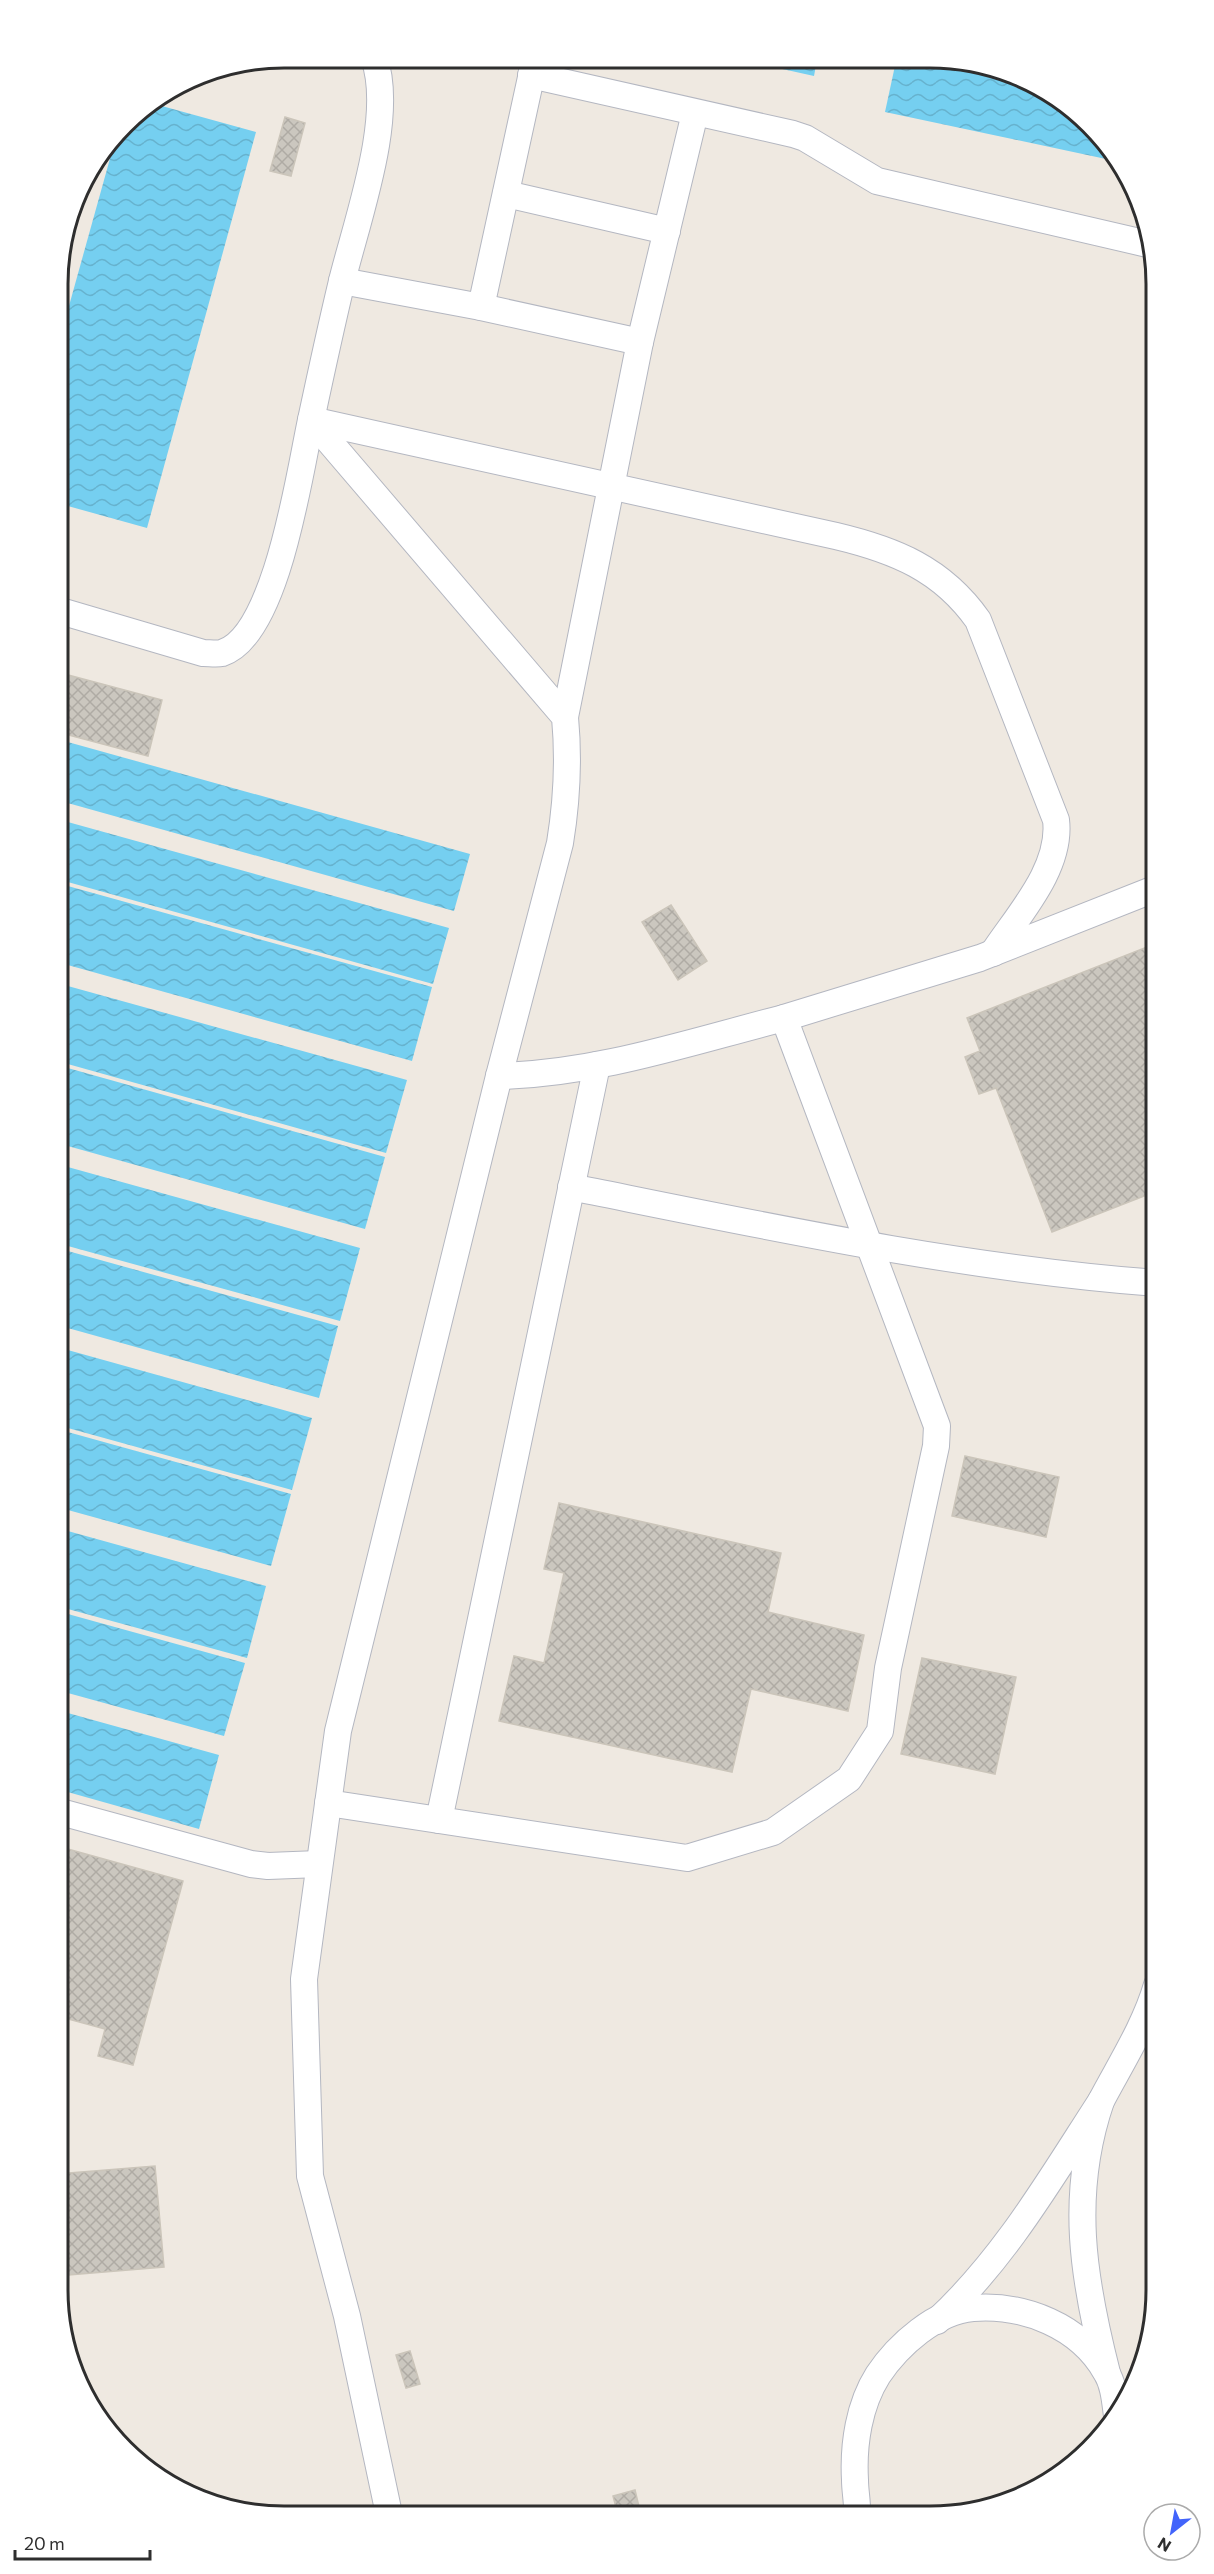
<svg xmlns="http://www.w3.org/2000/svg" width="1214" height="2574" viewBox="0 0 1214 2574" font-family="Commissioner,sans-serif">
<defs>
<pattern id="water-waves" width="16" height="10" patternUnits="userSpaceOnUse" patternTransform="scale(1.5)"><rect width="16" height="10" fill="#75cff0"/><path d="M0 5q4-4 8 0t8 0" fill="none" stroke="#66b2ce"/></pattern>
<pattern id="building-cross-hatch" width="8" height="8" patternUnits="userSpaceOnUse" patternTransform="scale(1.5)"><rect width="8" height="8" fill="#cbc7bf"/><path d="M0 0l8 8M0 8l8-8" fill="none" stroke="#afaba4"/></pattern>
</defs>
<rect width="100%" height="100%" fill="#efe9e1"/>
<g fill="url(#water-waves)">
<polygon points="741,60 817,60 814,76"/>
<polygon points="896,61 975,61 1031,80 1080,113 1120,162 885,112"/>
<polygon points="151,103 256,132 147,528 57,503 57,349 116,137 134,113"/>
<polygon points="57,739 470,854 454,911 57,800"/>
<polygon points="57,819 449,928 433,984 57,879"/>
<polygon points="57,883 432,987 412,1061 57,962"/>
<polygon points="57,983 407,1080 386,1153 57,1061"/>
<polygon points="57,1065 385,1157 365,1229 57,1143"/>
<polygon points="57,1164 360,1248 340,1321 57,1243"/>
<polygon points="57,1248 338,1326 319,1398 57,1325"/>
<polygon points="57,1347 312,1418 292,1490 57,1425"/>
<polygon points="57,1429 291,1494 271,1566 57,1507"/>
<polygon points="57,1528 266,1586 247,1658 57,1606"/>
<polygon points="57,1611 245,1663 224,1736 57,1690"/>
<polygon points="57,1710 219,1755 199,1829 57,1789"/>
</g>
<g fill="url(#building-cross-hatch)" stroke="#cbc5ba" stroke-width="1.5">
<polygon points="285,117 305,123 291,176 270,171"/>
<polygon points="57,672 162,700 148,756 57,732"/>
<polygon points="671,905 707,961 678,980 642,922"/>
<polygon points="1157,943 1157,1191 1052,1232 996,1088 979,1094 965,1057 980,1051 967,1018"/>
<polygon points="965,1456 1059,1477 1046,1537 952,1516"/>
<polygon points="559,1503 781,1553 768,1612 864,1635 848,1711 751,1689 732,1772 499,1721 514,1656 544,1663 564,1573 544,1569"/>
<polygon points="922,1658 1016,1677 995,1774 901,1754"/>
<polygon points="57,1846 183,1881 133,2065 98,2056 105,2029 57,2016"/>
<polygon points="155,2166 164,2267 57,2276 57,2174"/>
<polygon points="410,2351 420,2384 406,2388 396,2355"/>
<polygon points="635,2490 641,2515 618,2515 613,2496"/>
</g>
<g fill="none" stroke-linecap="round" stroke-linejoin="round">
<g stroke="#b4b7c1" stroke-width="28">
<g id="service">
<path d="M374,58C395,117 357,220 342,281C331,327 321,373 311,420L565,717C569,760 567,800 560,843L499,1076L338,1731L304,1979L310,2176L347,2316L389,2514"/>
<polyline points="531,75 793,134 805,138 877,181 1152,245"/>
<polyline points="506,194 667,231"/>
<polyline points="342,281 481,307 640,342"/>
<polyline points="481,307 535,59"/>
<path d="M57,610L203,653C209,653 217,654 222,653C277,636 300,470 311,420L836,536C895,550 942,569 978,620L1056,820C1062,868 1018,915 993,953"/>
<polyline points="565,717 640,342 695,113"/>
<polyline points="784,1018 980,958 1157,888"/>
<path d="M571,1187C765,1226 959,1268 1157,1283"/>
<path d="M328,1803L687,1858L773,1832L849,1779L880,1731L888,1668L936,1446L937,1426L784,1018C690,1042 596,1074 499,1076"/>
<polyline points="57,1811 251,1864 268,1866 319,1864"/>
<polyline points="439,1820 597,1065"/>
<path d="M1101,2101C1121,2063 1145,2026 1157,1985"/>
<path d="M937,2321C1005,2258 1051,2178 1101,2101C1069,2195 1083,2279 1107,2373"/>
<path d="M857,2517C858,2504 855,2492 855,2480C853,2444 859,2405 878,2375C898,2345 936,2311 973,2308C1024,2304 1080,2326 1106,2372C1114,2385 1115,2401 1117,2416"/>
</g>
</g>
<use href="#service" stroke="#fff" stroke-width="26"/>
</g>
<path d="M0 0H1214V2574H0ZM284 68H930A216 216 0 0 1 1146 284V2290A216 216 0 0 1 930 2506H284A216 216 0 0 1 68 2290V284A216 216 0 0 1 284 68Z" fill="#fff" fill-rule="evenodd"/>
<path fill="none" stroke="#2e2e2e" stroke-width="3" d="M284 68H930A216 216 0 0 1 1146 284V2290A216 216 0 0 1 930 2506H284A216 216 0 0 1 68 2290V284A216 216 0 0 1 284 68Z"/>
<g transform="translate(1172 2532) rotate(211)"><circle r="28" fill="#ffffff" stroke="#ababab" stroke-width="1.5"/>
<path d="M0-4.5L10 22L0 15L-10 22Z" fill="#4264fb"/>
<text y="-9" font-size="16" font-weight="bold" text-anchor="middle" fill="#2e2e2e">N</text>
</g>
<path d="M15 2550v9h135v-9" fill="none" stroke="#2e2e2e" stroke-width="3"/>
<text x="24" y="2550" font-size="18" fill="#2e2e2e" stroke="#ffffff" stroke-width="4.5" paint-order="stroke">20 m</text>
</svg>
